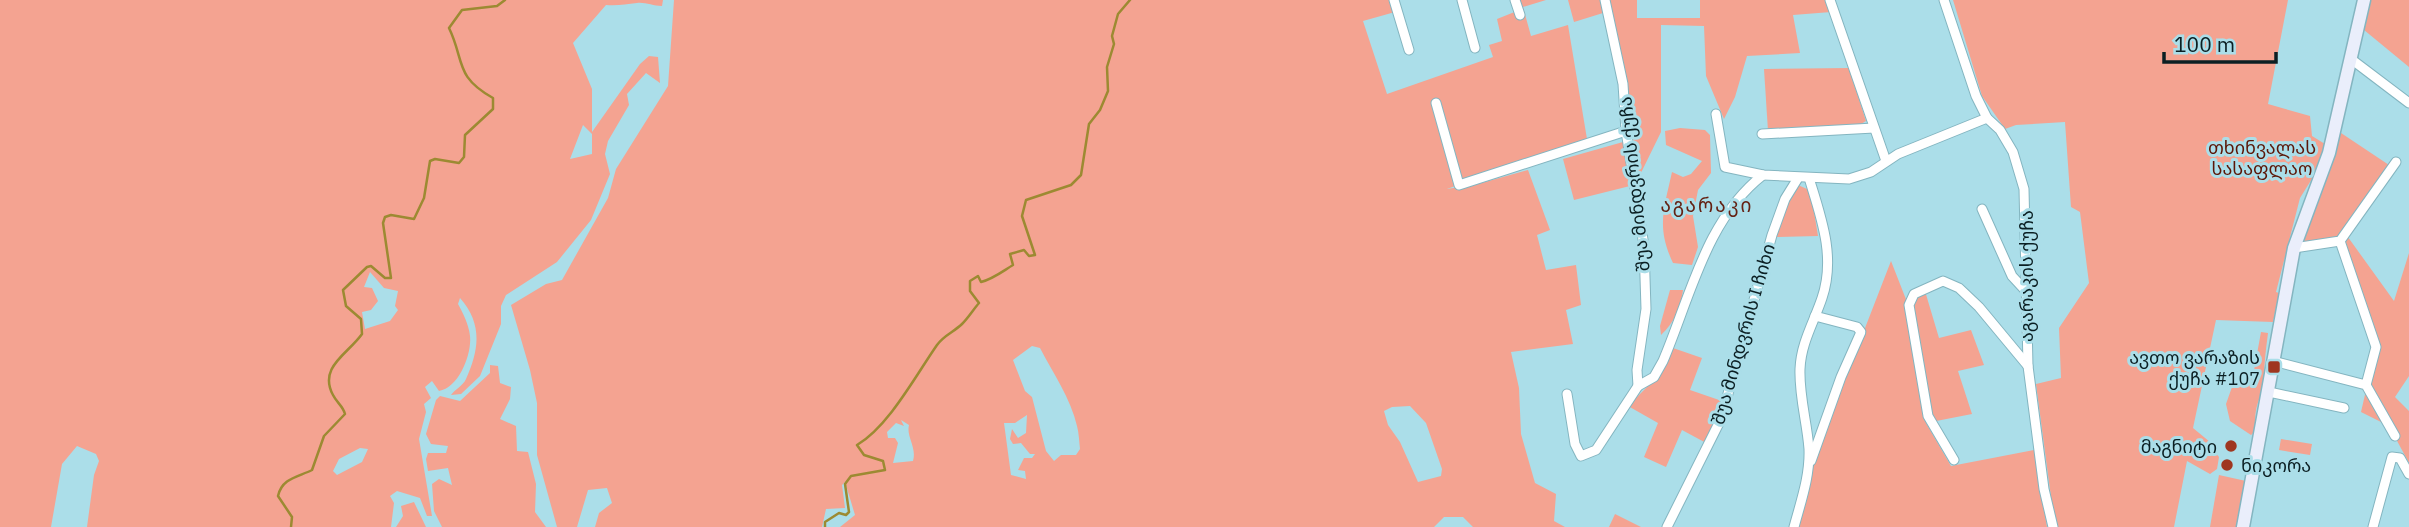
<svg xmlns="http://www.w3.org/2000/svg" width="2409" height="527" viewBox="0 0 2409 527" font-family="'IBM Plex Sans','Noto Sans Georgian',sans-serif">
<rect width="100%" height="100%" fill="#abdee9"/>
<g fill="#f4a391" fill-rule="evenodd">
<path d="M0,0H663L662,6C653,6 645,2 637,3C626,4 618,6 606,5L573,43L592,89V132L640,64L649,56L658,57L660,83L646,73L627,94L629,105L608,141L605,154L610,174L591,220L557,262L506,295L501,306V324L480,376L461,394L451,395C455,389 463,386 466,379C479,350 483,324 460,298L458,304C463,313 469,325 470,336C472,354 459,388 439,391L432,381L425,387L431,398L424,404L426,412L419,439L432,516H427L420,498L397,491L390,496L394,503L391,527H87L94,475L99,461L96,454L77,446L62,464L51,527H0ZM583,125L592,134V154L570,159ZM370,272L384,288L398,291L395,306L398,310L390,321L365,329L362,312L371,310L378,301L372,288L364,287ZM360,448L368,449L362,462L337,475L333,471L339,459Z"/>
<path d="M674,0H1391L1395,12L1363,21L1387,94L1493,57L1489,45L1502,41L1497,19L1517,11L1514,0H1546L1523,7L1531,36L1568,25L1587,139L1447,189L1478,184L1528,170L1550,230L1537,235L1546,270L1576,265L1581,305L1566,310L1573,344L1511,352L1519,388L1521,434L1535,483L1556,494L1554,521L1565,527H1473L1463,517H1444L1434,527H840L855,515L845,482L842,485L845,508L826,509L822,527H595L599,513L612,503L607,488L588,490L577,527H557L537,455V403L530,370L511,305L546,284L562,280L608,198L616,169L668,86ZM1032,346L1040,348C1053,373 1071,399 1077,426C1079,433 1079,441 1080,449L1076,455H1061L1054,461L1046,451L1032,397L1025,391L1013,360ZM1410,406L1426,423L1442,469L1441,476L1418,482L1400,442L1388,425L1384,411L1392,407ZM1027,415L1026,433L1018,438L1012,429L1010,439L1013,444L1021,443L1030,454H1035L1032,458H1024L1018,470L1025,471L1026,479L1011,475L1004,423H1015ZM901,420L909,425C906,437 917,447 913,461L893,463L898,443L895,438H888L887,432L896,423L904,426Z"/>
<polygon points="1568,0 1600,0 1603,13 1574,22"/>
<polygon points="1607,0 1637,0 1637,18 1700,18 1700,0 1827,0 1831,12 1793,15 1800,53 1747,56 1735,97 1724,119 1706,76 1704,26 1661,25 1661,132 1638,179 1626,83"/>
<polygon points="1953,0 2288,0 2268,104 2310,116 2312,136 2325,144 2315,174 2300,198 2276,292 2279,293 2273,322 2216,320 2193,428 2216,447 2214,451 2219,457 2217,469 2210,474 2187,461 2174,527 2055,527 2036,384 2061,378 2059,328 2089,283 2080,212 2071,207 2065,122 2016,125 2005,129 1982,96"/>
<polygon points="2364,0 2409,0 2409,67 2358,25"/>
<polygon points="1849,68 1866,121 1856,127 1768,131 1764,69"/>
<path d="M1680,128L1705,130L1710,135L1711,173L1698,190L1693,216L1698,247L1692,265L1673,263C1656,227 1664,209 1672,172L1683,177L1691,174L1702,161L1666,145L1665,131Z"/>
<polygon points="2335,129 2392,167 2345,233 2394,301 2409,253 2409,376 2395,397 2409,411 2409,463 2389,426 2361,412 2376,347 2340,241 2294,248"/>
<polygon points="1623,142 1630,186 1574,200 1563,159"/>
<polygon points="1798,185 1807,189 1812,199 1818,236 1776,237 1784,205"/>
<polygon points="1891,261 1909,307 1925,291 1939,338 1971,330 1984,365 1958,371 1972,414 1926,423 1951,466 2034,450 2047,527 1795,527 1810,470"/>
<path d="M1670,290H1683C1681,307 1674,323 1661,335L1660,326Z"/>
<path d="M2261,332L2268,333C2266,349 2264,363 2264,379C2264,395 2251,407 2257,429L2251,435L2230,421L2226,404L2232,387L2253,376Z"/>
<polygon points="1673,348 1702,358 1690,390 1722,401 1708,444 1682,430 1666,467 1644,457 1658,423 1628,406 1656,378"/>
<polygon points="490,365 498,366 500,383 511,387 510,399 500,419 516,426 517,451 528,452 536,484 535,512 546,527 442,527 434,511 432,484 439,479 452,485 448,468 428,471 426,459 428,453 446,453 448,446 431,444 426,434 436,400 440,396 460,401 490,373"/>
<polygon points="2281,439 2312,444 2310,455 2279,450"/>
<polygon points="2219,475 2246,481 2238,527 2210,527"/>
<polygon points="414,502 426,527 396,527 403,516 401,506"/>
<polygon points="1615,514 1641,527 1609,527"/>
</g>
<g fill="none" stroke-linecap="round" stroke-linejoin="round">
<g stroke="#9c8a32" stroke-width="2.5">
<path d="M291,527L292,517L278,496C282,478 298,477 312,470L324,436L345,414C343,406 337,403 333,395C318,367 348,354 362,334L361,319L346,306L343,290L367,267L371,266L385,278H391L383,223L385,217L391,215L414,219L424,198L430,161L435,159L459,163L464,157L465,135L493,109V98C454,76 465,61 449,28L462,10L497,6L505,0"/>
<path d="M825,527V522L839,513L846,515L849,512L845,484L851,476L885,470L883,461L864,455L857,445C889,426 916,375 937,345C944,335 954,332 962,324C968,318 973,310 979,303L970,291V281L978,276L981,282C993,279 1003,271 1013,265L1010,254L1024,250L1029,256L1035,255L1022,216L1026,200L1071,185L1081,175L1089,124L1100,110L1108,91L1107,67L1114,44L1112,36L1118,14L1130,0"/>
</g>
<g stroke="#84b5c0" stroke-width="11">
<g id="street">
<polyline points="1394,0 1409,50"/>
<polyline points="1462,0 1475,48"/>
<polyline points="1515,0 1520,15"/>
<path d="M1605,0L1623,84L1626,131L1644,246L1646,309L1637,370L1638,386L1654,377L1663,361C1690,298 1706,219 1763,175"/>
<polyline points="1830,0 1886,161"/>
<polyline points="1944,0 1976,96 1987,118 2000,130 2013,152 2024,189 2028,366 2044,489 2053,527"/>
<polyline points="2351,59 2409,103"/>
<polyline points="1436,103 1459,185 1626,131"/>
<polyline points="1716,114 1725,167 1763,175 1849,179 1871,172 1898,154 1987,118"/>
<polyline points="1762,134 1874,128"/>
<polyline points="1982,209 2012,276 2024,289"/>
<polyline points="2340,241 2376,347 2366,385"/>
<polyline points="2294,248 2340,241 2396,162"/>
<polyline points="2273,361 2366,385 2395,436"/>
<polyline points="2269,392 2344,408"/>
<polyline points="1567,394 1575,444 1581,456 1596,450 1638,386"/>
<polyline points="1954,460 1928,416 1909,305 1914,294 1943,281 1959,288 1979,307 2028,366"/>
<polyline points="1811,461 1841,377 1861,332 1857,327 1815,316"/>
<polyline points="1667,527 1721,419 1772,235 1785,199 1798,178"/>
<path d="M1794,527C1801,501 1810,476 1809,449C1807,422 1799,396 1800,369C1801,343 1814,322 1822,298C1836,257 1821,217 1809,178"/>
<polyline points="2373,527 2392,457 2400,458 2409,474"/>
</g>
</g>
<g stroke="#84b5c0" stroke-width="15">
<polyline id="secondary" points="2243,527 2294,248 2329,153 2364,0"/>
</g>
<use href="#street" stroke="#fff" stroke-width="9"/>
<use href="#secondary" stroke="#eaeefb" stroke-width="12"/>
</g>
<g fill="#9f3620" stroke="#abdee9" stroke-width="2.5">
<rect x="2267" y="360" width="14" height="14" rx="3.5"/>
<circle cx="2231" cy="446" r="7"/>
<circle cx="2227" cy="465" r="7"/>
</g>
<g text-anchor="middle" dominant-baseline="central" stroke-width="6" stroke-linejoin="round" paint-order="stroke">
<g font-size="18" fill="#5c1607" stroke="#abdee9">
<text x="2262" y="147">თხინვალას<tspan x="2262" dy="21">სასაფლაო</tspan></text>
</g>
<g font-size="18" fill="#0b1f23" stroke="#abdee9">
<text transform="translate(1634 184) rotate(-96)">შუა მინდვრის ქუჩა</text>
<text transform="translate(2026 276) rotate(-90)">აგარაკის ქუჩა</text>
<text transform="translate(1743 334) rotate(-74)">შუა მინდვრის I ჩიხი</text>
</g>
<g font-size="18" fill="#0b1f23" stroke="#abdee9" text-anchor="end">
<text x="2260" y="357">ავთო ვარაზის<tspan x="2260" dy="21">ქუჩა #107</tspan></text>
<text x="2217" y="446">მაგნიტი</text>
<text x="2241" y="465" text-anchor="start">ნიკორა</text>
</g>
<g font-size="19" letter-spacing="2" fill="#642113" stroke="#abdee9">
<text x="1707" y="205">აგარაკი</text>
</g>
</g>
<path d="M2164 52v10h112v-10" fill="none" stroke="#0b1f23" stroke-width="3.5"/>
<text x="2174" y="52" font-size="21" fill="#0b1f23" stroke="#abdee9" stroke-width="5" paint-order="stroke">100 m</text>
</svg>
